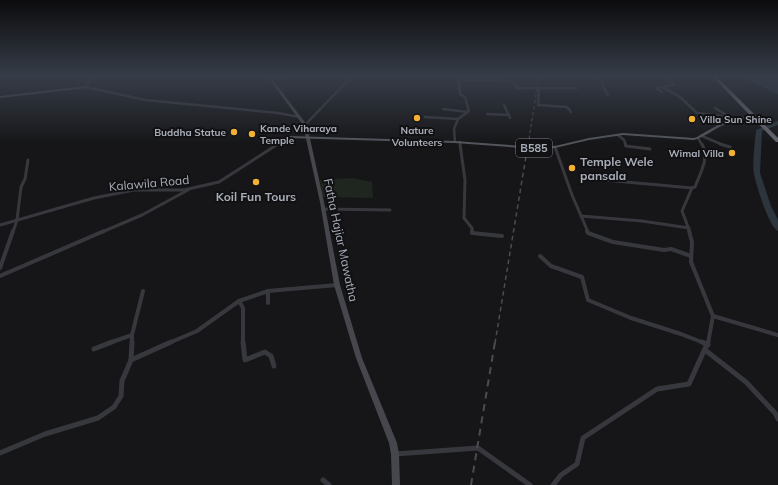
<svg xmlns="http://www.w3.org/2000/svg" width="778" height="485" viewBox="0 0 778 485" font-family="Mulish,sans-serif">
<rect width="100%" height="100%" fill="#161618"/>
<polygon fill="#1e261f" points="352,178 372,182 373,198 322,197 320,180"/>
<polygon fill="#2c353c" points="742,76 778,76 778,94 744,79"/>
<g fill="none" stroke-linecap="round" stroke-linejoin="round">
<path fill="#2c353c" fill-rule="evenodd" d="M778,121V125L762,131L760,173L771,206L778,220V231C769,228 756,184 754,174C752,163 755,142 756,130Z"/>
<g stroke="#37383d" stroke-width="2.5">
<polyline points="92,76 86,87 145,100 278,113 299,117"/>
<polyline points="458,76 460,94 465,97 469,111 458,119"/>
<polyline points="598,76 608,96"/>
<polyline points="659,76 667,76"/>
<polyline points="666,76 674,85 662,87 680,97 697,113 730,117"/>
<polyline points="271,80 294,76"/>
<polyline points="459,80 511,81 518,88 577,88"/>
<polyline points="662,87 656,88 662,92"/>
<polyline points="539,88 538,105 567,107 571,112"/>
<polyline points="504,105 510,118"/>
<polyline points="715,108 733,119"/>
<polyline points="443,109 468,112"/>
<polyline points="487,114 509,115"/>
<polyline points="425,117 458,119 454,129 455,142"/>
<polyline points="305,125 352,76"/>
<polyline points="618,135 624,140 626,145"/>
<polyline points="702,136 723,145"/>
<polyline points="698,138 702,145"/>
<polyline points="460,142 460,145"/>
<polyline points="277,145 289,137"/>
</g>
<g stroke="#37383d" stroke-width="3">
<polyline points="460,144 465,180 464,218 472,228 472,232"/>
<polyline points="625,144 626,146 650,149"/>
<polyline points="720,144 730,147"/>
<polyline points="555,147 572,195 588,232"/>
<polyline points="604,180 692,188"/>
<polyline points="323,209 390,210"/>
<polyline points="581,216 642,221 689,228"/>
<polyline points="0,225 94,198 134,190 184,190 219,182 278,144"/>
<polyline points="13,232 17,220 21,187 25,179 28,160"/>
<polyline points="102,232 142,215 188,190"/>
<path d="M690,232L682,211L692,188L695,187C700,173 710,158 702,144"/>
</g>
<g stroke="#37383d" stroke-width="4">
<polyline points="472,231 472,233 502,236"/>
<polyline points="587,231 588,233 613,242 664,250 671,249 691,256"/>
<polyline points="689,231 692,242 691,262 713,316 708,343"/>
<polyline points="540,256 551,266 582,277 588,300 631,318 681,334 704,343"/>
<polyline points="0,268 13,231"/>
<polyline points="0,276 104,231"/>
<polyline points="268,291 268,303"/>
<polyline points="239,301 243,308 243,343"/>
<polyline points="713,316 778,335"/>
<polyline points="109,343 132,335"/>
<polyline points="132,343 132,335 143,291"/>
<polyline points="169,343 197,331 239,301 268,291 337,285"/>
</g>
<g stroke="#37383d" stroke-width="5">
<polyline points="243,342 245,360 265,352 271,356 274,366"/>
<polyline points="702,342 708,345"/>
<polyline points="94,349 112,342"/>
<polyline points="705,350 746,382 775,413 778,419"/>
<polyline points="131,360 132,342"/>
<polyline points="0,453 45,434 98,418 114,407 121,396 122,381 131,360 171,342"/>
<polyline points="395,454 478,448 530,485"/>
<polyline points="323,480 329,485"/>
<polyline points="553,485 561,475 577,464 583,438 657,389 689,384 708,342"/>
</g>
<g fill="#45474d" fill-rule="evenodd">
<polygon points="267,76 270,76 307,125 324,202 340,285 362,358 397,443 399,454 400,485 392,485 391,454 389,443 356,358 334,285 320,202 303,125"/>
<polygon points="86,86 88,87 87,88 0,98 0,96"/>
</g>
<path fill="#53555c" fill-rule="evenodd" d="M753,116L755,117L754,118C744,119 735,120 726,124C715,128 705,137 694,140L623,135L589,140L555,148L537,149L455,143L289,138L287,137L289,136L455,141L537,147L555,146L589,138L623,133L694,138L697,137C717,125 729,118 753,116Z"/>
<polygon fill="#63666e" fill-rule="evenodd" points="712,76 716,76 778,138 778,142 776,142"/>
<polyline stroke="#4a4c52" stroke-width="1" stroke-dasharray="3.5 2.5" stroke-linecap="butt" points="528,145 539,76"/>
<polyline stroke="#4a4c52" stroke-width="1.5" stroke-dasharray="4.5 3.5" stroke-linecap="butt" points="495,343 528,144"/>
<polyline stroke="#4a4c52" stroke-width="2" stroke-dasharray="7 5.5" stroke-linecap="butt" points="471,485 495,342"/>
</g>
<linearGradient id="sky" x2="0" y2="1"><stop stop-color="#0c0c0d"/><stop offset="0.53" stop-color="#363c48"/><stop offset="1" stop-color="#363c48" stop-opacity="0"/></linearGradient>
<rect width="778" height="144" fill="url(#sky)"/>
<g fill="#f2b134" stroke="#111113" stroke-width="1.5">
<circle cx="417" cy="118" r="4"/>
<circle cx="692" cy="119" r="4"/>
<circle cx="234" cy="132" r="4"/>
<circle cx="252" cy="134" r="4"/>
<circle cx="732" cy="153" r="4"/>
<circle cx="572" cy="168" r="4"/>
<circle cx="256" cy="182" r="4"/>
</g>
<g text-anchor="middle" dominant-baseline="central" stroke-width="4" stroke-linejoin="round" paint-order="stroke">
<g font-size="10" font-weight="bold" fill="#a8adb8" stroke="#111113" text-anchor="start">
<text x="700" y="119">Villa Sun Shine</text>
<text x="260" y="128">Kande Viharaya<tspan x="260" dy="12">Temple</tspan></text>
<text x="417" y="130" text-anchor="middle">Nature<tspan x="417" dy="12">Volunteers</tspan></text>
<text x="226" y="132" text-anchor="end">Buddha Statue</text>
<text x="724" y="153" text-anchor="end">Wimal Villa</text>
</g>
<rect fill="#111113" stroke="#7b7e86" stroke-width="1" x="516" y="139" width="36" height="18" rx="3"/>
<g font-size="11" font-weight="bold" fill="#a8adb8">
<text x="534" y="148">B585</text>
</g>
<g font-size="12" font-weight="bold" fill="#a8adb8" stroke="#111113" text-anchor="start">
<text x="580" y="161">Temple Wele<tspan x="580" dy="14">pansala</tspan></text>
<text x="256" y="196" text-anchor="middle">Koil Fun Tours</text>
</g>
<g font-size="12" fill="#a8adb8" stroke="#111113">
<text transform="translate(149 183) rotate(-5)">Kalawila Road</text>
<text transform="translate(341 240) rotate(78)">Fatha Hajiar Mawatha</text>
</g>
</g>
</svg>
